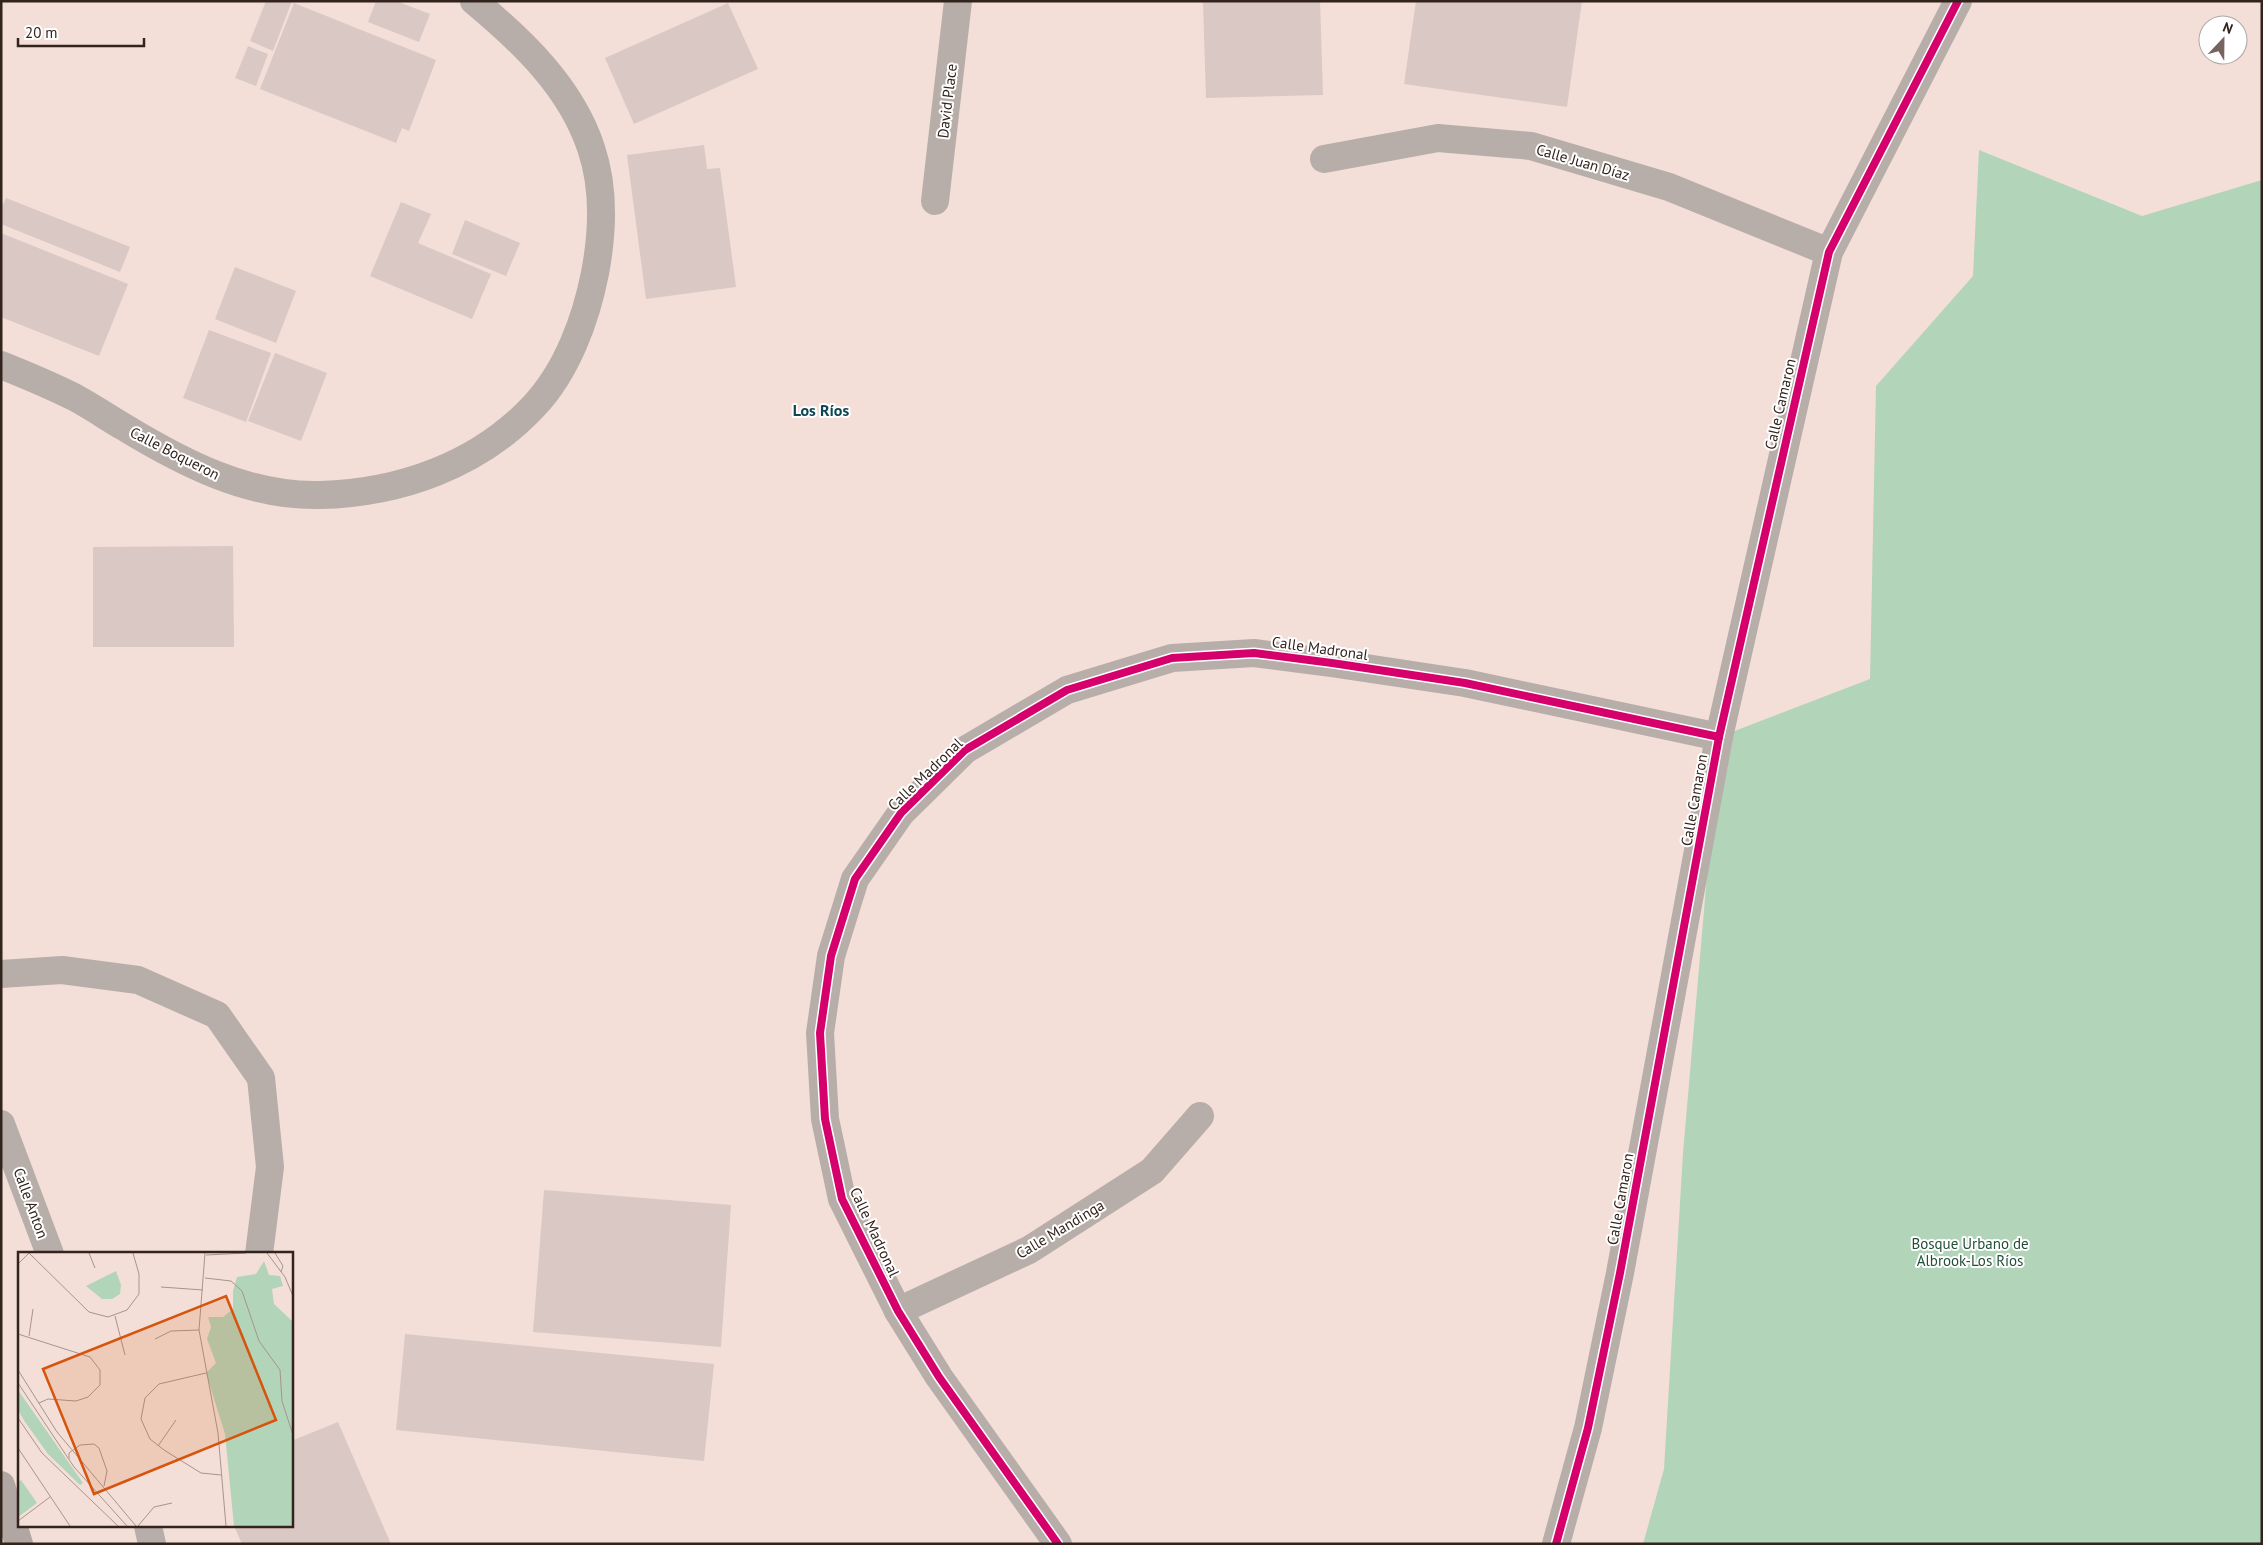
<svg xmlns="http://www.w3.org/2000/svg" width="2263" height="1545" viewBox="0 0 2263 1545" font-family="'PT Sans',sans-serif">
<rect width="100%" height="100%" fill="#f3dfd8"/>
<polygon fill="#b2d4b9" points="1979,150 2142,216 2262,180 2262,1544 1643,1544 1664,1469 1683,1153 1719,737 1870,679 1876,386 1973,276"/>
<g fill="#dac8c5">
<polygon points="266,1 292,1 273,51 250,41"/>
<polygon points="376,1 396,1 430,14 419,42 368,22"/>
<polygon points="1203,1 1320,1 1323,95 1206,98"/>
<polygon points="1416,1 1582,1 1567,107 1404,84"/>
<polygon points="294,3 436,60 409,131 402,128 396,143 260,89"/>
<polygon points="728,3 758,69 634,124 605,58"/>
<polygon points="248,46 268,54 256,86 235,78"/>
<polygon points="704,145 707,169 720,168 736,287 646,299 627,155"/>
<polygon points="6,198 130,247 120,272 1,224 1,209"/>
<polygon points="401,202 431,214 418,243 491,274 472,319 370,276"/>
<polygon points="465,220 520,243 506,276 452,254"/>
<polygon points="1,233 128,284 99,356 1,317"/>
<polygon points="235,267 296,291 276,343 215,319"/>
<polygon points="209,330 271,353 246,422 183,398"/>
<polygon points="275,353 327,373 301,441 248,421"/>
<polygon points="233,546 234,647 93,647 93,547"/>
<polygon points="544,1190 731,1205 721,1347 533,1332"/>
<polygon points="405,1334 714,1364 704,1461 396,1430"/>
<polygon points="338,1422 391,1544 242,1544 234,1526 291,1526 291,1441"/>
</g>
<g fill="none" stroke-linecap="round" stroke-linejoin="round">
<g stroke="#b7aeaa" stroke-width="28">
<polyline points="1324,159 1438,138 1531,146 1669,187 1829,252"/>
<polyline points="935,201 958,1"/>
<path d="M1,365C26,375 50,385 74,397C91,406 107,417 124,427C183,463 249,497 320,495C400,493 479,465 534,406C567,371 586,319 595,273C603,231 605,189 591,148C571,87 522,41 474,1"/>
<polyline points="1,974 62,970 138,980 217,1015 261,1078 270,1167 259,1254"/>
<polyline points="1,1124 50,1254"/>
<polyline points="898,1311 1029,1250 1152,1171 1200,1116"/>
<polyline points="148,1526 152,1544"/>
<polyline points="1058,1544 939,1377 898,1311 842,1199 825,1119 820,1033 831,956 855,879 901,813 965,750 1067,690 1172,658 1254,653 1332,663 1465,683 1719,737"/>
<polyline points="1556,1544 1588,1428 1620,1273 1719,737 1829,252 1958,1"/>
</g>
<polyline stroke="#b2a6a2" stroke-width="28" points="1,1485 19,1544"/>
<g stroke="#fff" stroke-width="11">
<g id="cycleway">
<polyline points="1058,1544 939,1377 898,1311 842,1199 825,1119 820,1033 831,956 855,879 901,813 965,750 1067,690 1172,658 1254,653 1332,663 1465,683 1719,737"/>
<polyline points="1556,1544 1588,1428 1620,1273 1719,737 1829,252 1958,1"/>
</g>
</g>
<use href="#cycleway" stroke="#d6006c" stroke-width="8"/>
</g>
<g text-anchor="middle" dominant-baseline="central" stroke-width="4" stroke-linejoin="round" paint-order="stroke">
<g font-size="15" fill="#33231d" stroke="#fff">
<text transform="translate(947 101) rotate(-83)">David Place</text>
<text transform="translate(1583 162) rotate(16)">Calle Juan Díaz</text>
<text transform="translate(1780 404) rotate(-77)">Calle Camaron</text>
<text transform="translate(175 453) rotate(27)">Calle Boqueron</text>
<text transform="translate(1320 648) rotate(8)">Calle Madronal</text>
<text transform="translate(925 774) rotate(-44)">Calle Madronal</text>
<text transform="translate(1694 800) rotate(-80)">Calle Camaron</text>
<text transform="translate(1620 1199) rotate(-80)">Calle Camaron</text>
<text transform="translate(31 1203) rotate(70)">Calle Anton</text>
<text transform="translate(1060 1229) rotate(-31)">Calle Mandinga</text>
<text transform="translate(875 1232) rotate(65)">Calle Madronal</text>
</g>
<g font-size="15" fill="#214e37" stroke="#fff">
<text x="1970" y="1243">Bosque Urbano de<tspan x="1970" dy="17">Albrook-Los Ríos</tspan></text>
</g>
<g font-size="16" font-weight="bold" fill="#0e4654" stroke="#fff">
<text x="821" y="410">Los Ríos</text>
</g>
</g>
<g transform="translate(18 1252)">
<rect width="275" height="275" fill="#f3dfd8"/>
<path d="M246,9L251,23L262,24L265,34L254,37L256,52L275,70V274H216L207,182L188,121L198,111L189,87L193,75L190,65H205L215,57V39L219,25L238,22ZM98,19L103,33L102,42L94,47H84L68,34ZM0,138L65,231L62,233L30,202L7,170L0,158ZM3,228L19,251L0,265V230Z" fill="#b2d4b9"/>
<path fill="none" stroke="#a6948d" stroke-width="1" d="M11,1L71,60L90,65L109,58L121,42V22L115,1M71,1L77,16M187,1L181,78L200,181L208,274M249,1L267,25L275,44M257,1L265,14L263,20M188,3L228,1M0,12L11,1M187,26L213,29L224,39L241,89L262,118L264,149L275,183M143,35L185,38M97,64L107,103M0,82L72,105L82,118V133L70,145L58,149L30,147L21,151M11,84L15,57M137,87L153,79L181,78M0,118L39,180L118,274M188,121L141,132L127,146L123,167L132,187L146,198L183,221L203,223M0,131L56,215L109,274M0,166L24,201L100,274M140,194L158,168M0,196L52,274M51,207V201L62,193L76,192L81,196L89,219L86,234M0,269L32,245M120,274L136,255L154,251"/>
<path fill="#d6540e" fill-opacity="0.15" stroke="#d6540e" stroke-width="2.5" d="M208,44L258,168L76,242L25,117Z"/>
<rect width="275" height="275" fill="none" stroke="#33231d" stroke-width="2.5"/>
</g>
<rect width="2263" height="1545" fill="none" stroke="#33231d" stroke-width="5"/>
<g transform="translate(2223 40) rotate(22)"><circle r="24" fill="#ffffff" stroke="#ada7a5"/>
<path d="M0-4L9 19L0 12L-9 19Z" fill="#76655e"/>
<text y="-8" font-size="14" font-weight="bold" text-anchor="middle" fill="#33231d">N</text>
</g>
<path d="M18 38v8h126v-8" fill="none" stroke="#33231d" stroke-width="2.5"/>
<text x="25" y="38" font-size="15" fill="#33231d" stroke="#ffffff" stroke-width="4" paint-order="stroke">20 m</text>
</svg>
